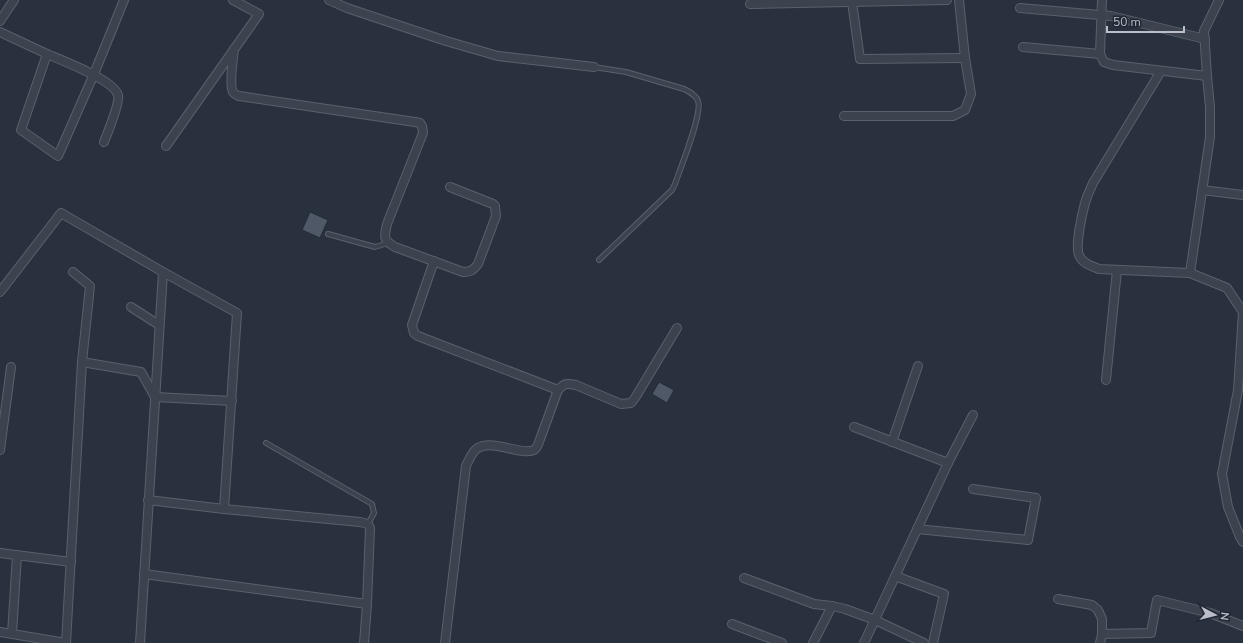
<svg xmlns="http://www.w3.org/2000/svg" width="1243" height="643" viewBox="0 0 1243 643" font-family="'Nunito Sans',sans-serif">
<rect width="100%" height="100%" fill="#29313f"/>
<g fill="#4f5867" stroke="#232a36">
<polygon points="310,212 328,220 320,238 302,230"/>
<polygon points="659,382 674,390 667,403 652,394"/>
</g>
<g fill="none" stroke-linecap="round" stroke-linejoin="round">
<g stroke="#5a616c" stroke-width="6">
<g id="lane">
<path d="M594,67L626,72L684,89C690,92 696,95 698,101C703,113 680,169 675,184L672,190L599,260"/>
<polyline points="328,234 375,247 388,243"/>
<polyline points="266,443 372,504 374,513 368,524"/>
</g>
</g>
<g stroke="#5a616c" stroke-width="10">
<g id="street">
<polyline points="329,0 347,8 446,41 498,56 594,67"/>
<polyline points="1102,0 1100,54 1104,62 1113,65 1207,76"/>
<polyline points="1219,0 1204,31 1207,76 1210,107 1210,137 1190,273 1227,288 1243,312 1238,390 1222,474 1228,507 1240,537 1243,542"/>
<polyline points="852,2 860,59 965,58"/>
<polyline points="750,4 947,0"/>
<polyline points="1020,8 1111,16 1205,39"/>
<polyline points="0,21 14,0"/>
<polyline points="0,32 47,54"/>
<polyline points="1023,47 1100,54"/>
<path d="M234,49C233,58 229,85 233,92C235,95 236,95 239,96L415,122L420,123L422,126L423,133L387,224C384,237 383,240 395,247L463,272C471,272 473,270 478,264L496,216L495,206L493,204L450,187"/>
<path d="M1161,71L1093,183C1090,190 1087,196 1085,203C1082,214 1075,246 1079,255C1082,263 1091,266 1099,269L1190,273"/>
<polyline points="844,116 953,116 965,110 971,94 965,58 959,0"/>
<path d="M104,142C108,132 120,103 118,95C114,80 61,60 47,54L21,130L58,156L94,74L124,0"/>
<polyline points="166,146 259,14 233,0"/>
<polyline points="1202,190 1243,195"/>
<polyline points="434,261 412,325 414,333 418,336 558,390"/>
<polyline points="73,272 90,286 82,362"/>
<polyline points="0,292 61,213 163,272"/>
<polyline points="131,307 159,325"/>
<polyline points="1106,380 1117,270"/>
<polyline points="854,427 948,463 864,643"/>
<polyline points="892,442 918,366"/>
<polyline points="0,450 11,367"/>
<polyline points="948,463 973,415"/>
<polyline points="148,500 224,509"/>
<polyline points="917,529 1028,540 1036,498 973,489"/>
<polyline points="0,553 71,562"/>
<polyline points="144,574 367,604"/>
<polyline points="895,576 944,594 933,643"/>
<polyline points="744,578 814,604 832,606 845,609 875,620 924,643"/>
<polyline points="1058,599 1092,605 1098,610 1102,619 1102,634"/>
<polyline points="732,624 782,643"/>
<polyline points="0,632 66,643"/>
<polyline points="12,634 17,555"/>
<polyline points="66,643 82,362 141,372 155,397 232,401"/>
<polyline points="140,643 163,272 237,313 224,509 360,522 368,524 370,528 367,604 364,643"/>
<path d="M445,643L466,466C469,460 472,451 478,448C493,439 522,456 534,450C537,448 538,445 539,442L558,390C565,383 566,383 576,385L621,404L631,403L635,398L677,328"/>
<polyline points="813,643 832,606"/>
<polyline points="1100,643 1102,634 1151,633 1157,600 1210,613 1243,626"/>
</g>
</g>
<use href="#lane" stroke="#3c434f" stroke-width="4"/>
<use href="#street" stroke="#3c434f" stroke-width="8"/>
</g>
<g transform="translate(1215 615) rotate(97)" stroke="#212834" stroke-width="3" paint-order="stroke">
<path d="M0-3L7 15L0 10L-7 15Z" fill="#b9bec9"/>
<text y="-6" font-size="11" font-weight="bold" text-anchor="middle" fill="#b9bec9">N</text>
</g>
<path d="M1107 26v6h77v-6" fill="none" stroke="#b9bec9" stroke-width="2"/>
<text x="1113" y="26" font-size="12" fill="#b9bec9" stroke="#212834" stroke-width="3" paint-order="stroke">50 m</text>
</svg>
